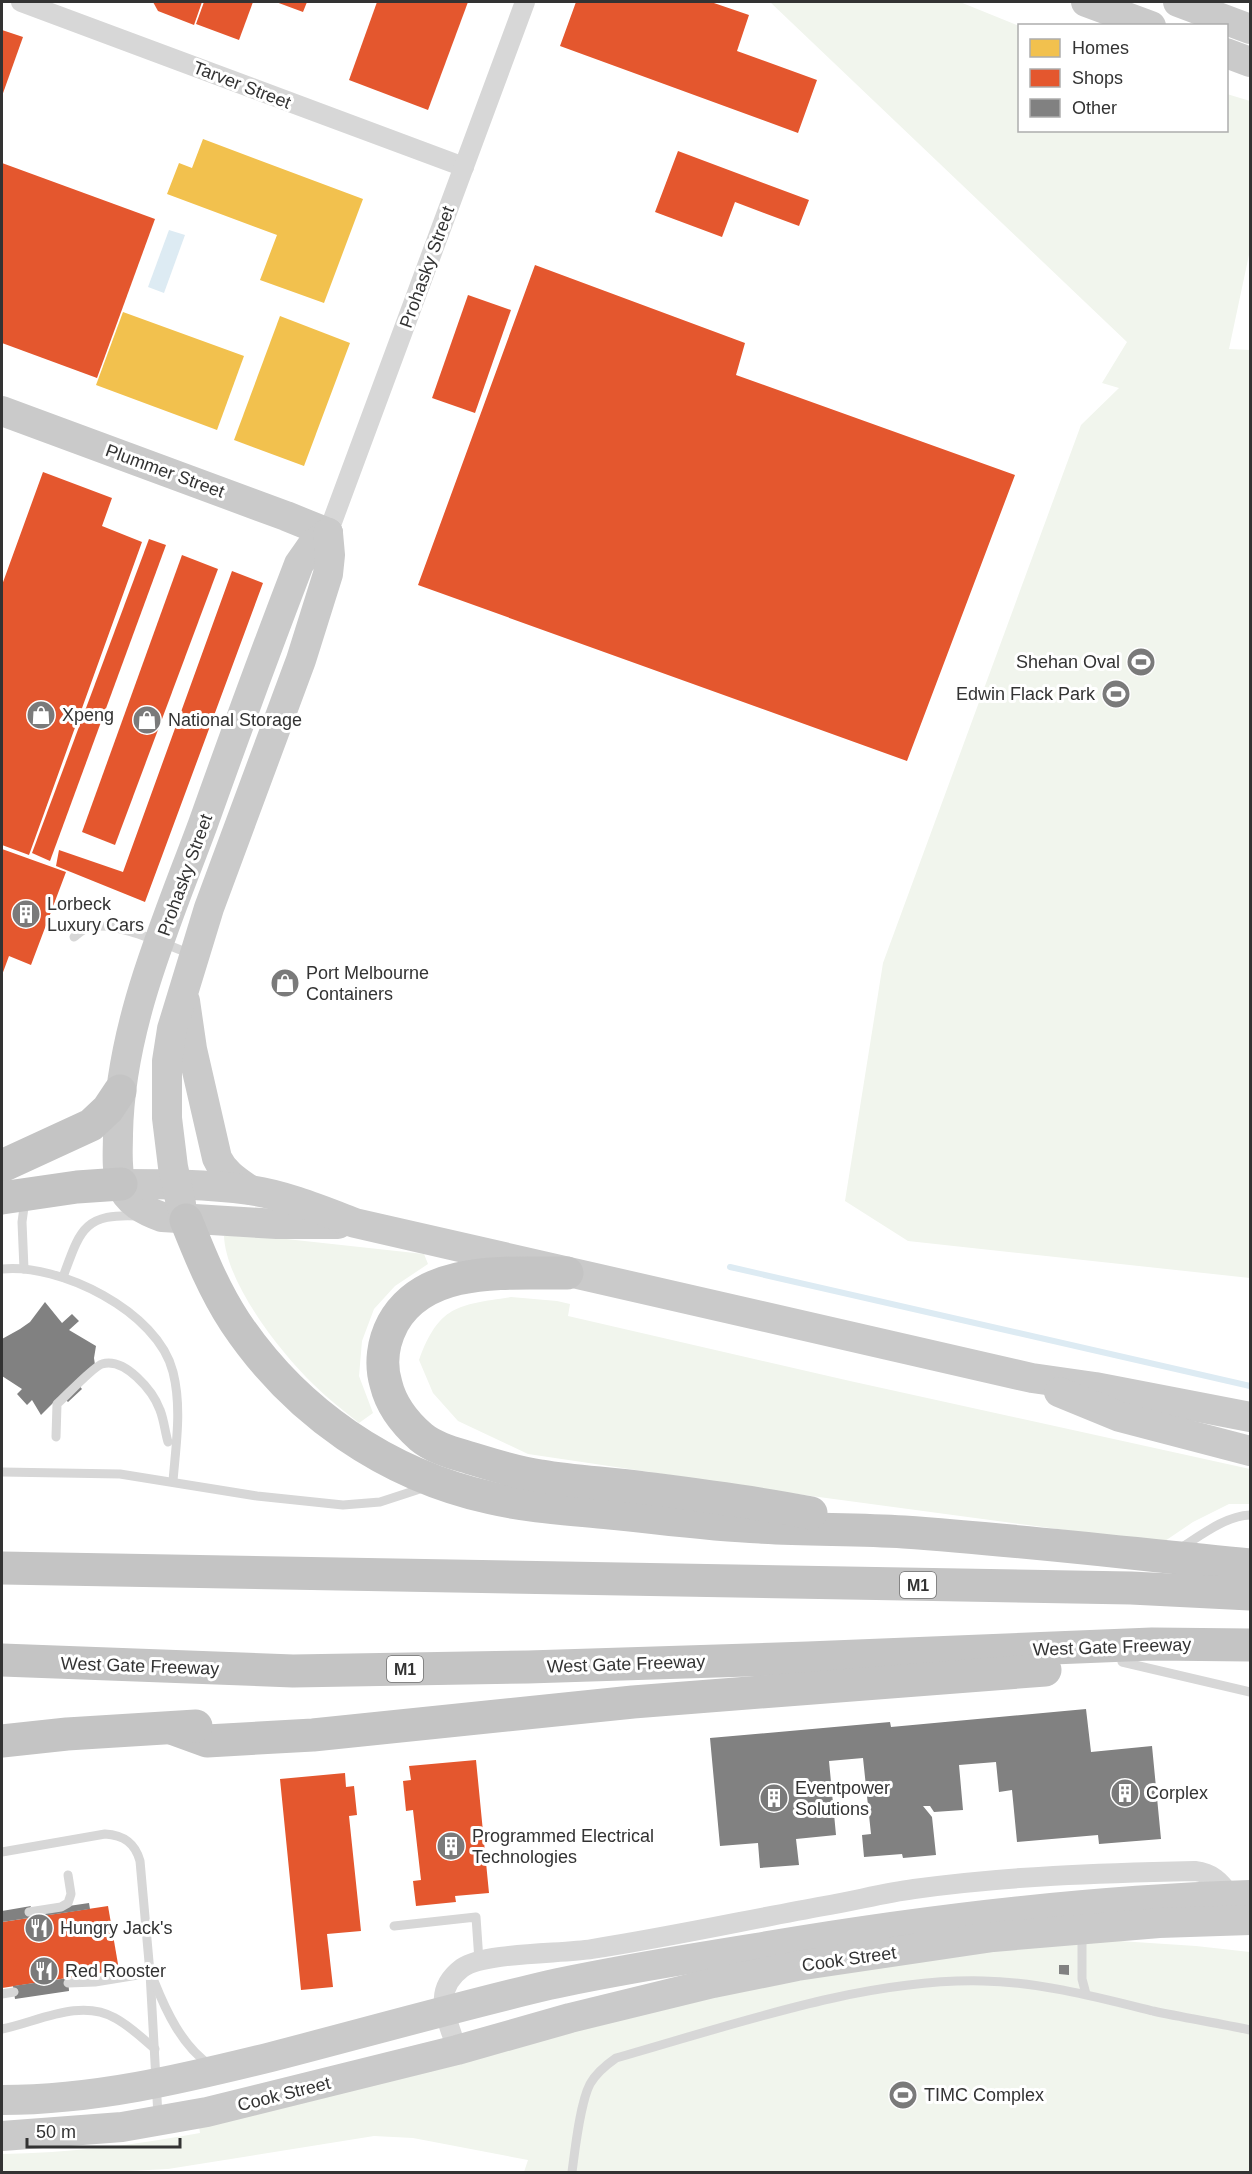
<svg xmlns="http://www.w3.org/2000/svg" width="1252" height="2174" viewBox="0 0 1252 2174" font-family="Arial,sans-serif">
<rect width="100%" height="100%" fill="#fff"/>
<g fill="#f1f5ed">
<polygon points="770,2 960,2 1019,26 1020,130 1226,130 1227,94 1250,101 1250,250 1229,349 1250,350 1250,1278 908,1241 845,1201 883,963 1081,425 1119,388 1102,383 1127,342"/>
<path d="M230,1233L424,1254L428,1264L395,1286L374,1309L362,1341L359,1376L373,1413L359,1423C343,1410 327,1398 313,1384C280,1352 226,1283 224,1236Z"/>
<path d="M511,1297L557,1301L570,1304L568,1316L850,1381L1250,1469V1504H1229L1193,1522L1162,1543L804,1495L528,1454L458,1421L433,1393L419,1360C439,1305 458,1305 511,1297Z"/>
<path d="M1104,1940L1196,1946L1250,1952V2172H524L528,2160L413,2138L374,2136L168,2169L109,2172H2V2154C69,2153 134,2145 200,2133L199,2126L825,1965Z"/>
</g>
<polygon fill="#ddebf3" points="169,230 185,235 164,293 148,287"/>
<g fill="#f2c14e">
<polygon points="203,139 363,199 324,303 260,280 277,235 167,194 179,163 192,168"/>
<polygon points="123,312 244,356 217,430 96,385"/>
<polygon points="280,316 350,343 304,466 234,440"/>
</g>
<g fill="#e4572e">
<polygon points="153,2 202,2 194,25 158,11"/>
<polygon points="204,2 253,2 239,40 196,24"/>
<polygon points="276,2 307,2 303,12"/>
<polygon points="377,2 468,2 428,110 349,80"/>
<polygon points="576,2 711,2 749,15 737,51 817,80 798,133 560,46"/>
<polygon points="2,30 23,37 2,96"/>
<polygon points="678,151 809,200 799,226 735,202 722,237 655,212"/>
<polygon points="2,163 155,219 97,378 2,343"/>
<polygon points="535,265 745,343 736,375 1015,475 907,761 418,585"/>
<polygon points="468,295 511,310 475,413 432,398"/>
<polygon points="43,472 112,498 102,526 142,542 29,855 2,845 2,585"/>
<polygon points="149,539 166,545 50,861 32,853"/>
<polygon points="182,555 218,569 115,845 82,832"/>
<polygon points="232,571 263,583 145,902 56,866 59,850 123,872"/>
<polygon points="2,849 66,872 31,965 9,956 2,975"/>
<polygon points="476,1760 489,1893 455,1896 456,1902 416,1906 413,1881 421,1880 413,1810 406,1811 403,1781 411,1780 409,1766"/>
<polygon points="345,1773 346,1787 354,1786 357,1815 349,1816 361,1931 327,1934 333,1987 301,1990 280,1779"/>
<polygon points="108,1906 119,1970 2,1988 2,1922"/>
</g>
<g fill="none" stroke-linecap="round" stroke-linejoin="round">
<polyline stroke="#ddebf3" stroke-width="6" points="730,1267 1250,1386"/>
</g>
<g fill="#818181">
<polygon points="45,1302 62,1323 72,1314 79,1321 69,1330 96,1346 94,1358 95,1365 77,1383 82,1389 68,1402 61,1395 41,1415 32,1400 27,1405 17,1394 22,1389 2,1376 2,1339 20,1329 30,1322"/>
<polygon points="1086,1709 1091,1752 1152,1746 1161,1839 1099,1844 1098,1835 1017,1842 1012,1790 999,1792 996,1762 959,1765 963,1810 934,1812 930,1806 923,1806 932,1817 936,1855 903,1858 902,1854 864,1857 862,1835 871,1834 863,1758 829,1761 836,1835 796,1839 799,1865 760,1868 758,1843 720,1846 710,1738 890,1722 891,1727"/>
<polygon points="89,1903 90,1909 2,1922 2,1911 31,1906 28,1912"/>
<polygon points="1059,1965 1069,1965 1069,1975 1059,1974"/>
<polygon points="68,1978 69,1991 15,1999 13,1986"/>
</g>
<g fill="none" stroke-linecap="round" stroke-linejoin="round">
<g stroke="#d7d7d7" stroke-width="9">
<path d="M74,937C78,934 84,928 90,927C116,921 166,945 191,954"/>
<path d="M2,1269C59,1263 158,1311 173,1372C182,1408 176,1444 173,1481"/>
<polyline points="24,1269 22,1222 25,1200"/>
<path d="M63,1277C80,1231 83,1213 138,1216"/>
<path d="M56,1437L57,1404C65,1397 94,1366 102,1364C125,1357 153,1391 160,1410C164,1420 165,1432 168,1442"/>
<polyline points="2,1472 120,1474 257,1496 343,1505 380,1502 426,1487"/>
<path d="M1179,1549C1200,1536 1225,1516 1250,1515"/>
<polyline points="1122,1662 1250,1692"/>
<path d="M2,1852L105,1834C124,1835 135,1843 140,1861L150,1973L158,2116"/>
<polyline points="29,1912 61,1907 68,1903 71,1894 68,1875"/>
<polyline points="394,1926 476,1917 479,1961"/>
<polyline points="1082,1934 1082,1979 1086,1994"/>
<path d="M154,1981C166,2011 182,2046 210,2065"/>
<polyline points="68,1983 95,1982 150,1973"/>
<polyline points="2,1994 14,1992"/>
<path d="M2,2029C37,2022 80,1998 115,2018C130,2026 142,2038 155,2049"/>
<path d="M572,2172C575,2150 580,2103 590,2084C596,2073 606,2065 616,2058C730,2026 864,1978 983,1981C1041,1982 1097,1997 1153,2011C1185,2018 1218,2023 1250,2030"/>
</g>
<g stroke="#d7d7d7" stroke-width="20">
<polyline points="21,2 464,167"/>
<polyline points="328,533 525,2"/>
<path d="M457,2050C448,2019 430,1992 462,1968C485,1952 562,1954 592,1949C670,1937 747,1920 824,1906C854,1901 884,1893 914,1889C1007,1876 1100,1873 1195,1871C1212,1873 1220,1881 1230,1895"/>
</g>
<g stroke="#cacaca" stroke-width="30">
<polyline points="1086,2 1151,26"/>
<polyline points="1178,2 1250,29"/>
<polyline points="1226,53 1250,62"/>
<polyline points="2,411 286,516 328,533"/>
<path d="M328,533L313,544L299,564C266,650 234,737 203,824C166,924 120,1026 118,1134C118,1150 116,1168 121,1184C127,1202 145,1211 162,1217L277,1224H338"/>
<path d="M185,1001L192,1049L217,1158C224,1173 237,1181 250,1190"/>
<path d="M121,1184C164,1184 207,1184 249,1190C285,1195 321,1210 355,1223L1032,1378L1095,1387L1250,1417"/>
<polyline points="181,1204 173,1167 167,1118 167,1061 172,1029 209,908 301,660 328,574 330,555 328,533"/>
<polyline points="1059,1392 1120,1417 1250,1451"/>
<path d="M2,2100C94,2100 182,2079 271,2057C364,2033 456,2007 549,1985C618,1970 687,1959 756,1948C920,1920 1085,1900 1250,1895"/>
<polyline points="2,2136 122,2127 207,2112 457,2050 570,2018 713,1983 797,1966 993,1937 1159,1923 1250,1920"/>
</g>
<g stroke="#c4c4c4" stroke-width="33">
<polyline points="2,1166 91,1125 108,1109 120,1091"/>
<polyline points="2,1198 77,1187 121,1184"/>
<path d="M186,1220C200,1255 214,1290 235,1322C295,1412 387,1475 491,1498C530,1507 570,1509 610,1513C660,1518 710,1525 760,1527C808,1530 856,1529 904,1532C1019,1540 1135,1554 1250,1565"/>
<path d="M567,1273C510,1274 426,1264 393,1323C383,1342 380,1364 386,1384C391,1405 405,1423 421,1437C434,1448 454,1453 470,1458C493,1465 517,1473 541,1476C575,1482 610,1483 645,1488C700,1495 756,1502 811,1513"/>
<polyline points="2,1568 1131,1588 1250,1594"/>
<polyline points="2,1660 293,1671 528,1667 808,1658 1152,1644 1250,1645"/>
<polyline points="174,1729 207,1741 313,1735 633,1702 1045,1670"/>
<polyline points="2,1741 67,1734 196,1726"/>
</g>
</g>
<defs>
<g id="stadium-disc" transform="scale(1.5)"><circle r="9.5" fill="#7a7a7a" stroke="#fff"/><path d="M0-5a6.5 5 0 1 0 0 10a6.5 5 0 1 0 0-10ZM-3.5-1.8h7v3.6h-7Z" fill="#fff"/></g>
<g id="shop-disc" transform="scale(1.5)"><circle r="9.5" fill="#7a7a7a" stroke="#fff"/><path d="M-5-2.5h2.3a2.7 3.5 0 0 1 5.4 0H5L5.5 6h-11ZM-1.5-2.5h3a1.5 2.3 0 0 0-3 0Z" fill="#fff"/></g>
<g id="building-disc" transform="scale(1.5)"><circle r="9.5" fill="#7a7a7a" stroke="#fff"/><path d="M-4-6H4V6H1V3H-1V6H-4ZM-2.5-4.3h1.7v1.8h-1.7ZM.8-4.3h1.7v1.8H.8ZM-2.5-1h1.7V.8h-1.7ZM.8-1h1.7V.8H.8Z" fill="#fff"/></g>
<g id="restaurant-disc" transform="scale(1.5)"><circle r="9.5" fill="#7a7a7a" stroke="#fff"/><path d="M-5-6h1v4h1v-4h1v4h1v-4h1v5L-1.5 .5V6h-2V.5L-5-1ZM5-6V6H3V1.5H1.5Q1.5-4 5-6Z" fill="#fff"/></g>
</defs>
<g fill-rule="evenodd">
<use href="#stadium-disc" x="1141" y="662"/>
<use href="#stadium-disc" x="1116" y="694"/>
<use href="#shop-disc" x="41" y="715"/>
<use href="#shop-disc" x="147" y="720"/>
<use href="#building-disc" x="26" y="914"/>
<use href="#shop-disc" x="285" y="983"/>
<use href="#building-disc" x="1125" y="1793"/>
<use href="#building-disc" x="774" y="1798"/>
<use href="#building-disc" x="451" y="1846"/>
<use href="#restaurant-disc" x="39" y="1928"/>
<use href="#restaurant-disc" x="44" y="1971"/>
<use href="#stadium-disc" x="903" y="2095"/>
</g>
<g text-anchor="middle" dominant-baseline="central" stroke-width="6" stroke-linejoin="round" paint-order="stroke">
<g fill="#fff" stroke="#707070" stroke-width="1.5">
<rect x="900" y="1572" width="36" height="26" rx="4.5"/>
<rect x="387" y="1656" width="36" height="26" rx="4.5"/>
</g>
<g font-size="16" font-weight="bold" fill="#333">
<text x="918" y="1585">M1</text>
<text x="405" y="1669">M1</text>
</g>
<g font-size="18" fill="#333" stroke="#fff">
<text transform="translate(242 85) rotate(21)">Tarver Street</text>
<text transform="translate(427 267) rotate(-70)">Prohasky Street</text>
<text transform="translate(165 471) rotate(20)">Plummer Street</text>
<text transform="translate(185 875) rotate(-70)">Prohasky Street</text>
<text transform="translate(1112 1647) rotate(-2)">West Gate Freeway</text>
<text transform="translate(626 1664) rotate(-2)">West Gate Freeway</text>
<text transform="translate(140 1666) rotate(2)">West Gate Freeway</text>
<text transform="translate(849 1959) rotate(-8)">Cook Street</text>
<text transform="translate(284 2094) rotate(-14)">Cook Street</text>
</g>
<g font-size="18" fill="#333" stroke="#fff" text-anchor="start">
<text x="1120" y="662" text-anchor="end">Shehan Oval</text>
<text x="1095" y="694" text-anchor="end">Edwin Flack Park</text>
<text x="62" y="715">Xpeng</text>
<text x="168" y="720">National Storage</text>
<text x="47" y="904">Lorbeck<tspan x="47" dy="21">Luxury Cars</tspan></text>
<text x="306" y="973">Port Melbourne<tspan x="306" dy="21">Containers</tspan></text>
<text x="795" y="1788">Eventpower<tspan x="795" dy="21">Solutions</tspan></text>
<text x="1146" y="1793">Corplex</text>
<text x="472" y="1836">Programmed Electrical<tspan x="472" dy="21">Technologies</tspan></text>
<text x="60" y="1928">Hungry Jack's</text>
<text x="65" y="1971">Red Rooster</text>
<text x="924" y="2095">TIMC Complex</text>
</g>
</g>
<rect width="1252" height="2174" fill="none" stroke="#333333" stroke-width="6"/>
<rect x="1018" y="24" width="210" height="108" fill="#ffffff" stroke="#adadad" stroke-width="1.5"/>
<rect x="1030" y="39" width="30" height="18" fill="#f2c14e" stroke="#adadad" stroke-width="1.5"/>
<text x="1072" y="54" font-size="18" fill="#333333">Homes</text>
<rect x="1030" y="69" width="30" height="18" fill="#e4572e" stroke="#adadad" stroke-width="1.5"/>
<text x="1072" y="84" font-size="18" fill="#333333">Shops</text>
<rect x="1030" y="99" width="30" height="18" fill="#818181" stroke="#adadad" stroke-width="1.5"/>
<text x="1072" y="114" font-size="18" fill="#333333">Other</text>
<path d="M27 2138v9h153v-9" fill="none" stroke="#333333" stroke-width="3"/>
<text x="36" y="2138" font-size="18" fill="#333333" stroke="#ffffff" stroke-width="4.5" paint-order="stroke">50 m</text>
</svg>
